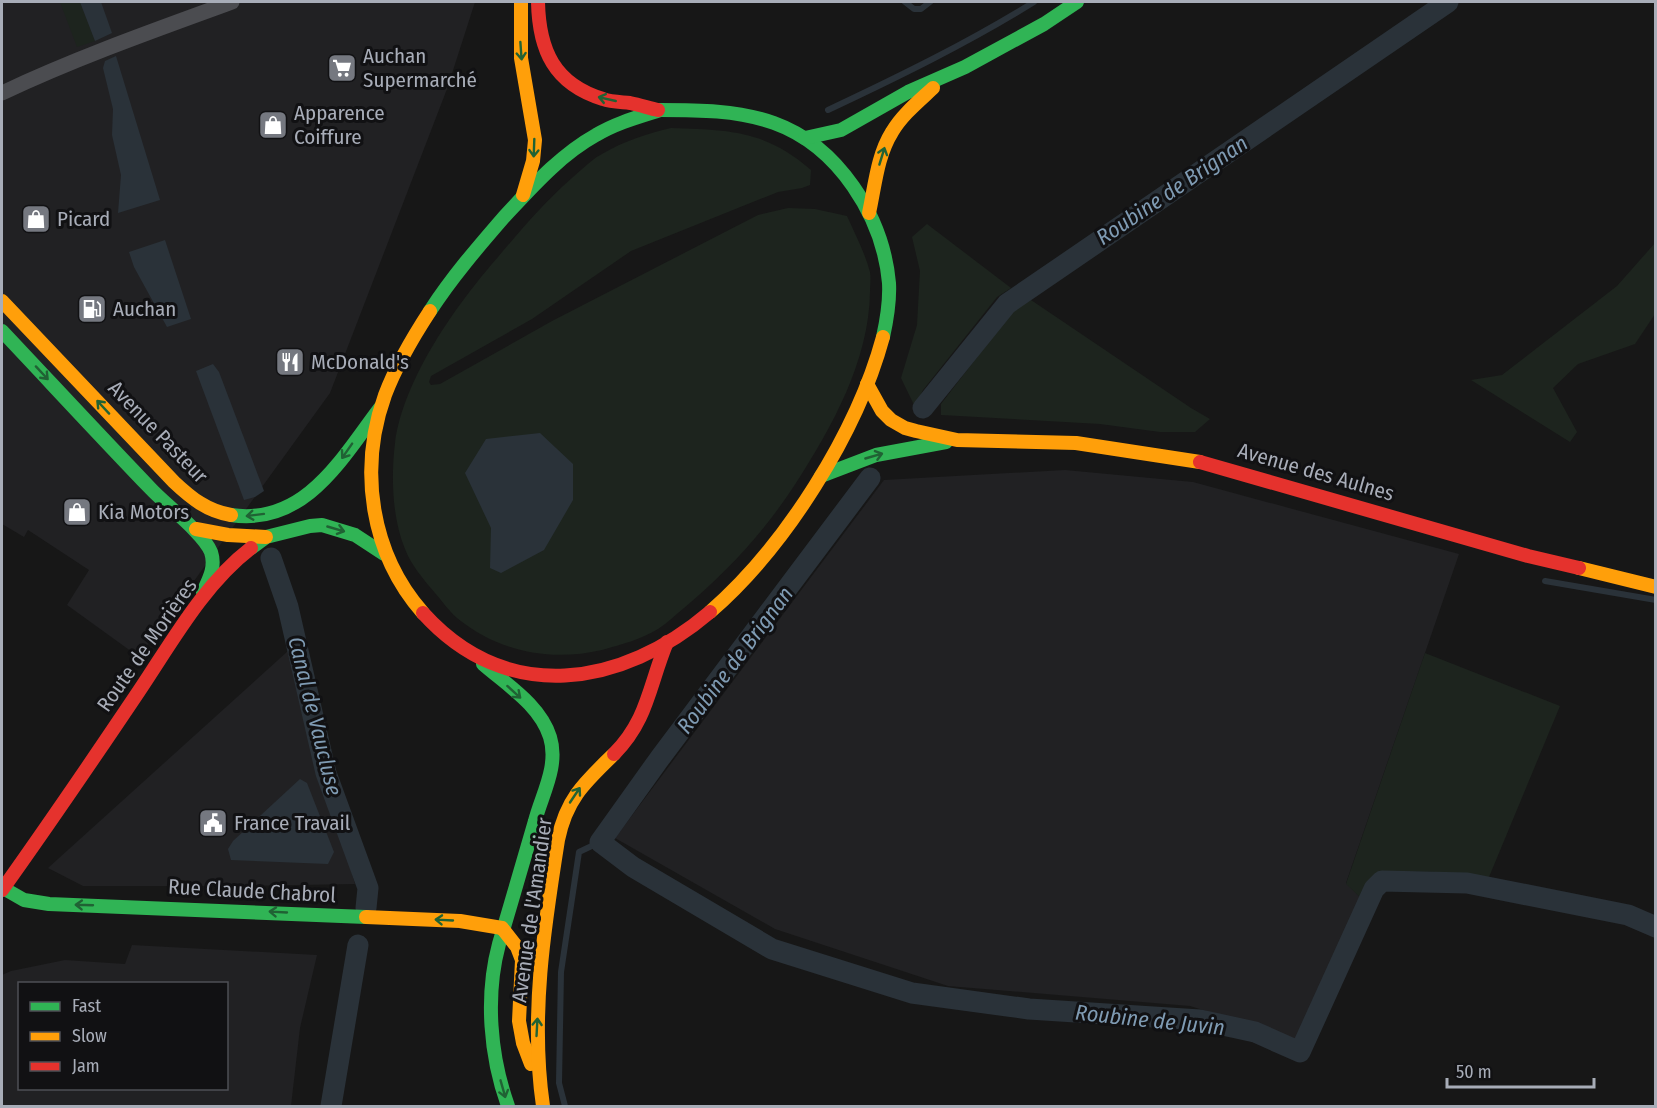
<svg xmlns="http://www.w3.org/2000/svg" width="1657" height="1108" viewBox="0 0 1657 1108" font-family="'Fira Sans Condensed',sans-serif">
<rect width="100%" height="100%" fill="#171717"/>
<g fill="#212123" fill-rule="evenodd">
<polygon points="2,2 475,2 447,89 330,393 139,657 67,605 89,570 28,530 24,537 2,524"/>
<polygon points="1065,470 1193,482 1459,554 1346,883 1363,900 1295,1044 1256,1026 1190,1006 948,986 775,929 615,838 884,480"/>
<polygon points="288,651 355,884 247,886 83,886 48,868"/>
<path d="M132,945L317,955L300,1028L291,1106H2V975L11,971L65,960L125,964ZM20,984H226V1088H20Z"/>
</g>
<g fill="#1d241e">
<polygon points="60,2 80,2 95,41 77,47"/>
<path d="M671,128C729,130 765,130 811,170L810,185L802,188L778,192L631,251L532,319L431,376L429,382L431,385L440,384L552,321L758,215L788,208L815,209L847,216C855,234 865,253 870,272C871,278 870,286 870,292C869,361 832,427 796,483C765,531 727,572 684,608C676,614 668,623 658,629C642,639 620,645 602,650C550,662 499,652 457,618C449,611 442,601 435,593C424,580 411,565 405,549C392,518 391,476 395,443C404,378 456,305 498,257C524,226 550,196 581,170C588,164 594,158 602,154C624,141 646,134 671,128Z"/>
<polygon points="927,224 1011,288 997,297 923,390 915,407 901,378 917,325 920,271 912,237"/>
<polygon points="1655,243 1655,314 1635,344 1578,364 1553,388 1577,432 1570,442 1471,380 1502,375 1617,286"/>
<polygon points="1031,300 1191,408 1210,419 1195,432 1160,432 1100,424 941,415 941,404 1014,309"/>
<path d="M1425,653L1560,706L1489,877C1466,874 1386,864 1371,883C1367,887 1366,895 1363,900L1346,884Z"/>
</g>
<g fill="#2a3239">
<polygon points="80,2 101,2 112,33 95,41"/>
<polygon points="116,56 160,200 118,213 121,175 112,135 113,109 103,68 105,61"/>
<polygon points="165,240 191,319 167,327 134,267 129,252"/>
<polygon points="213,364 219,372 264,491 255,497 244,500 196,371"/>
<polygon points="540,433 573,464 573,500 544,550 501,573 490,568 491,528 465,473 486,439"/>
<polygon points="300,779 307,783 334,852 328,864 231,860 228,849 233,841"/>
</g>
<g fill="none" stroke-linecap="round" stroke-linejoin="round">
<g stroke="#2a3239" stroke-width="6">
<polyline points="905,2 914,9 921,9 930,2"/>
<path d="M828,110C898,77 968,43 1034,2"/>
<polyline points="1545,581 1656,600"/>
<polyline points="565,1106 559,1083 561,972 579,852 600,842"/>
</g>
<g stroke="#2a3239" stroke-width="21">
<polyline points="923,408 1007,304 1448,2"/>
<polyline points="870,478 660,758 600,842 633,867 772,949 912,993 1029,1009 1200,1020 1255,1032 1300,1052 1374,889 1382,881 1467,883 1628,915 1656,927"/>
<polyline points="271,558 288,607 326,773 368,888 366,908"/>
<polyline points="331,1106 358,945"/>
</g>
<path stroke="#4b4c50" stroke-width="15" d="M2,93C76,58 155,30 232,2"/>
<g stroke="#30b455" stroke-width="14">
<path d="M660,110C698,110 737,110 774,123C838,146 883,216 889,283C890,301 887,319 883,337"/>
<polyline points="805,138 841,130 908,92 965,67 1044,24 1077,2"/>
<path d="M430,311C452,277 478,247 504,217C532,187 560,155 596,135C616,123 638,117 660,110"/>
<path d="M2,331C52,384 101,437 151,489C166,505 204,534 211,552C216,567 209,579 203,592"/>
<polyline points="821,476 876,455 946,442"/>
<path d="M231,515C305,526 342,458 380,408"/>
<polyline points="251,548 266,537 310,526 322,525 355,535 384,554"/>
<path d="M483,664C507,685 540,705 550,737C559,766 542,794 535,821C523,863 511,903 499,944C485,996 490,1056 508,1106"/>
<polyline points="3,888 24,900 49,904 366,917"/>
</g>
<g stroke="#ff9f0a" stroke-width="14">
<polyline points="521,2 521,58 535,140 533,161 523,195"/>
<path d="M869,213C875,186 877,156 892,132C902,115 918,102 933,88"/>
<path d="M2,301L174,482C191,498 207,511 231,515"/>
<polyline points="867,384 882,411 891,420 905,428 916,431 957,440 1076,443 1200,462"/>
<polyline points="196,529 228,535 266,537"/>
<polyline points="1579,568 1656,587"/>
<path d="M710,612C785,547 857,433 883,337"/>
<path d="M423,613C371,554 358,470 385,395C396,366 413,337 430,311"/>
<polyline points="366,917 460,921 502,928"/>
<polyline points="502,928 517,947 522,960 519,1021 523,1043 531,1064"/>
<path d="M543,1106C530,1017 544,928 558,840C566,799 585,782 614,754"/>
</g>
<g stroke="#e5322d" stroke-width="14">
<path d="M538,2C539,50 554,84 603,99C611,102 621,102 630,103C640,105 649,108 658,110"/>
<polyline points="1200,462 1528,556 1579,568"/>
<path d="M423,613C507,706 622,687 710,612"/>
<path d="M614,754C648,720 649,685 667,642"/>
<path d="M2,890C49,824 94,758 139,691C172,642 203,585 251,548"/>
</g>
</g>
<defs><path id="oneway-shaft" d="M-6 0H5M1.5-3L5.5 0L1.5 3" fill="none" stroke-width="1.6" stroke-linecap="round" stroke-linejoin="round" transform="scale(1.5)"/></defs>
<g stroke="#206234">
<use href="#oneway-shaft" transform="translate(521 51) rotate(86)"/>
<use href="#oneway-shaft" transform="translate(607 99) rotate(-167)"/>
<use href="#oneway-shaft" transform="translate(534 148) rotate(92)"/>
<use href="#oneway-shaft" transform="translate(882 156) rotate(-73)"/>
<use href="#oneway-shaft" transform="translate(42 373) rotate(47)"/>
<use href="#oneway-shaft" transform="translate(103 407) rotate(-133)"/>
<use href="#oneway-shaft" transform="translate(347 451) rotate(125)"/>
<use href="#oneway-shaft" transform="translate(874 456) rotate(-16)"/>
<use href="#oneway-shaft" transform="translate(255 515) rotate(173)"/>
<use href="#oneway-shaft" transform="translate(336 529) rotate(16)"/>
<use href="#oneway-shaft" transform="translate(514 692) rotate(42)"/>
<use href="#oneway-shaft" transform="translate(575 795) rotate(-56)"/>
<use href="#oneway-shaft" transform="translate(84 905) rotate(-178)"/>
<use href="#oneway-shaft" transform="translate(278 912) rotate(-177)"/>
<use href="#oneway-shaft" transform="translate(444 920) rotate(-177)"/>
<use href="#oneway-shaft" transform="translate(537 1027) rotate(-87)"/>
<use href="#oneway-shaft" transform="translate(503 1089) rotate(74)"/>
</g>
<defs>
<g id="supermarket-square" transform="scale(1.5)"><rect x="-9" y="-9" width="18" height="18" rx="4" fill="#757880" stroke="#111113"/><path d="M-6-5.5h2.5l.6 2H6L4.5 2H-2.5L-4.4-4H-6ZM-1.5 3.2a1.3 1.3 0 1 0 .1 0ZM3 3.2a1.3 1.3 0 1 0 .1 0Z" fill="#fff"/></g>
<g id="shop-square" transform="scale(1.5)"><rect x="-9" y="-9" width="18" height="18" rx="4" fill="#757880" stroke="#111113"/><path d="M-5-2.5h2.3a2.7 3.5 0 0 1 5.4 0H5L5.5 6h-11ZM-1.5-2.5h3a1.5 2.3 0 0 0-3 0Z" fill="#fff"/></g>
<g id="fuel-square" transform="scale(1.5)"><rect x="-9" y="-9" width="18" height="18" rx="4" fill="#757880" stroke="#111113"/><path d="M-5.5-6h7V0h2V4h1.3V-2.5L3-4.5l.8-.8L6-3V5H2.5V1h-1V6h-7ZM-4.2-4.7v3.2H.2V-4.7Z" fill="#fff"/></g>
<g id="restaurant-square" transform="scale(1.5)"><rect x="-9" y="-9" width="18" height="18" rx="4" fill="#757880" stroke="#111113"/><path d="M-5-6h1v4h1v-4h1v4h1v-4h1v5L-1.5 .5V6h-2V.5L-5-1ZM5-6V6H3V1.5H1.5Q1.5-4 5-6Z" fill="#fff"/></g>
<g id="civic-square" transform="scale(1.5)"><rect x="-9" y="-9" width="18" height="18" rx="4" fill="#757880" stroke="#111113"/><path d="M-.6-6.5H3V-4.5H.6V-3L4-1V1h2V6H-6V1h2V-1L-.6-3ZM-1.2 2.5V6h2.4V2.5Z" fill="#fff"/></g>
</defs>
<g fill-rule="evenodd">
<use href="#supermarket-square" x="342" y="68"/>
<use href="#shop-square" x="273" y="125"/>
<use href="#shop-square" x="36" y="219"/>
<use href="#fuel-square" x="92" y="309"/>
<use href="#restaurant-square" x="290" y="362"/>
<use href="#shop-square" x="77" y="512"/>
<use href="#civic-square" x="213" y="823"/>
</g>
<g text-anchor="middle" dominant-baseline="central" stroke-width="6" stroke-linejoin="round" paint-order="stroke">
<g font-size="21" fill="#a8adb8" stroke="#111113" text-anchor="start">
<text x="363" y="56">Auchan<tspan x="363" dy="24">Supermarché</tspan></text>
<text x="294" y="113">Apparence<tspan x="294" dy="24">Coiffure</tspan></text>
<text x="57" y="219">Picard</text>
<text x="113" y="309">Auchan</text>
<text x="311" y="362">McDonald's</text>
<text x="98" y="512">Kia Motors</text>
<text x="234" y="823">France Travail</text>
</g>
<g font-size="21" fill="#a8adb8" stroke="#111113">
<text transform="translate(158 432) rotate(46)">Avenue Pasteur</text>
<text transform="translate(1316 472) rotate(16)">Avenue des Aulnes</text>
<text transform="translate(147 645) rotate(-55)">Route de Morières</text>
<text transform="translate(252 891) rotate(3)">Rue Claude Chabrol</text>
<text transform="translate(532 910) rotate(-82)">Avenue de l'Amandier</text>
</g>
<g font-size="22" font-style="italic" fill="#7f9bb3" stroke="#111113">
<text transform="translate(1172 190) rotate(-34)">Roubine de Brignan</text>
<text transform="translate(735 660) rotate(-53)">Roubine de Brignan</text>
<text transform="translate(315 716) rotate(76)">Canal de Vaucluse</text>
<text transform="translate(1150 1020) rotate(6)">Roubine de Juvin</text>
</g>
</g>
<rect width="1657" height="1108" fill="none" stroke="#a8adb8" stroke-width="6"/>
<rect x="18" y="982" width="210" height="108" fill="#111113" stroke="#4d4f55" stroke-width="1.5"/>
<rect x="30" y="1002" width="30" height="9" fill="#30b455" stroke="#4d4f55" stroke-width="1.5"/>
<text x="72" y="1012" font-size="18" fill="#a8adb8">Fast</text>
<rect x="30" y="1032" width="30" height="9" fill="#ff9f0a" stroke="#4d4f55" stroke-width="1.5"/>
<text x="72" y="1042" font-size="18" fill="#a8adb8">Slow</text>
<rect x="30" y="1062" width="30" height="9" fill="#e5322d" stroke="#4d4f55" stroke-width="1.5"/>
<text x="72" y="1072" font-size="18" fill="#a8adb8">Jam</text>
<path d="M1447 1078v9h147v-9" fill="none" stroke="#a8adb8" stroke-width="3"/>
<text x="1456" y="1078" font-size="18" fill="#a8adb8" stroke="#111113" stroke-width="4.5" paint-order="stroke">50 m</text>
</svg>
